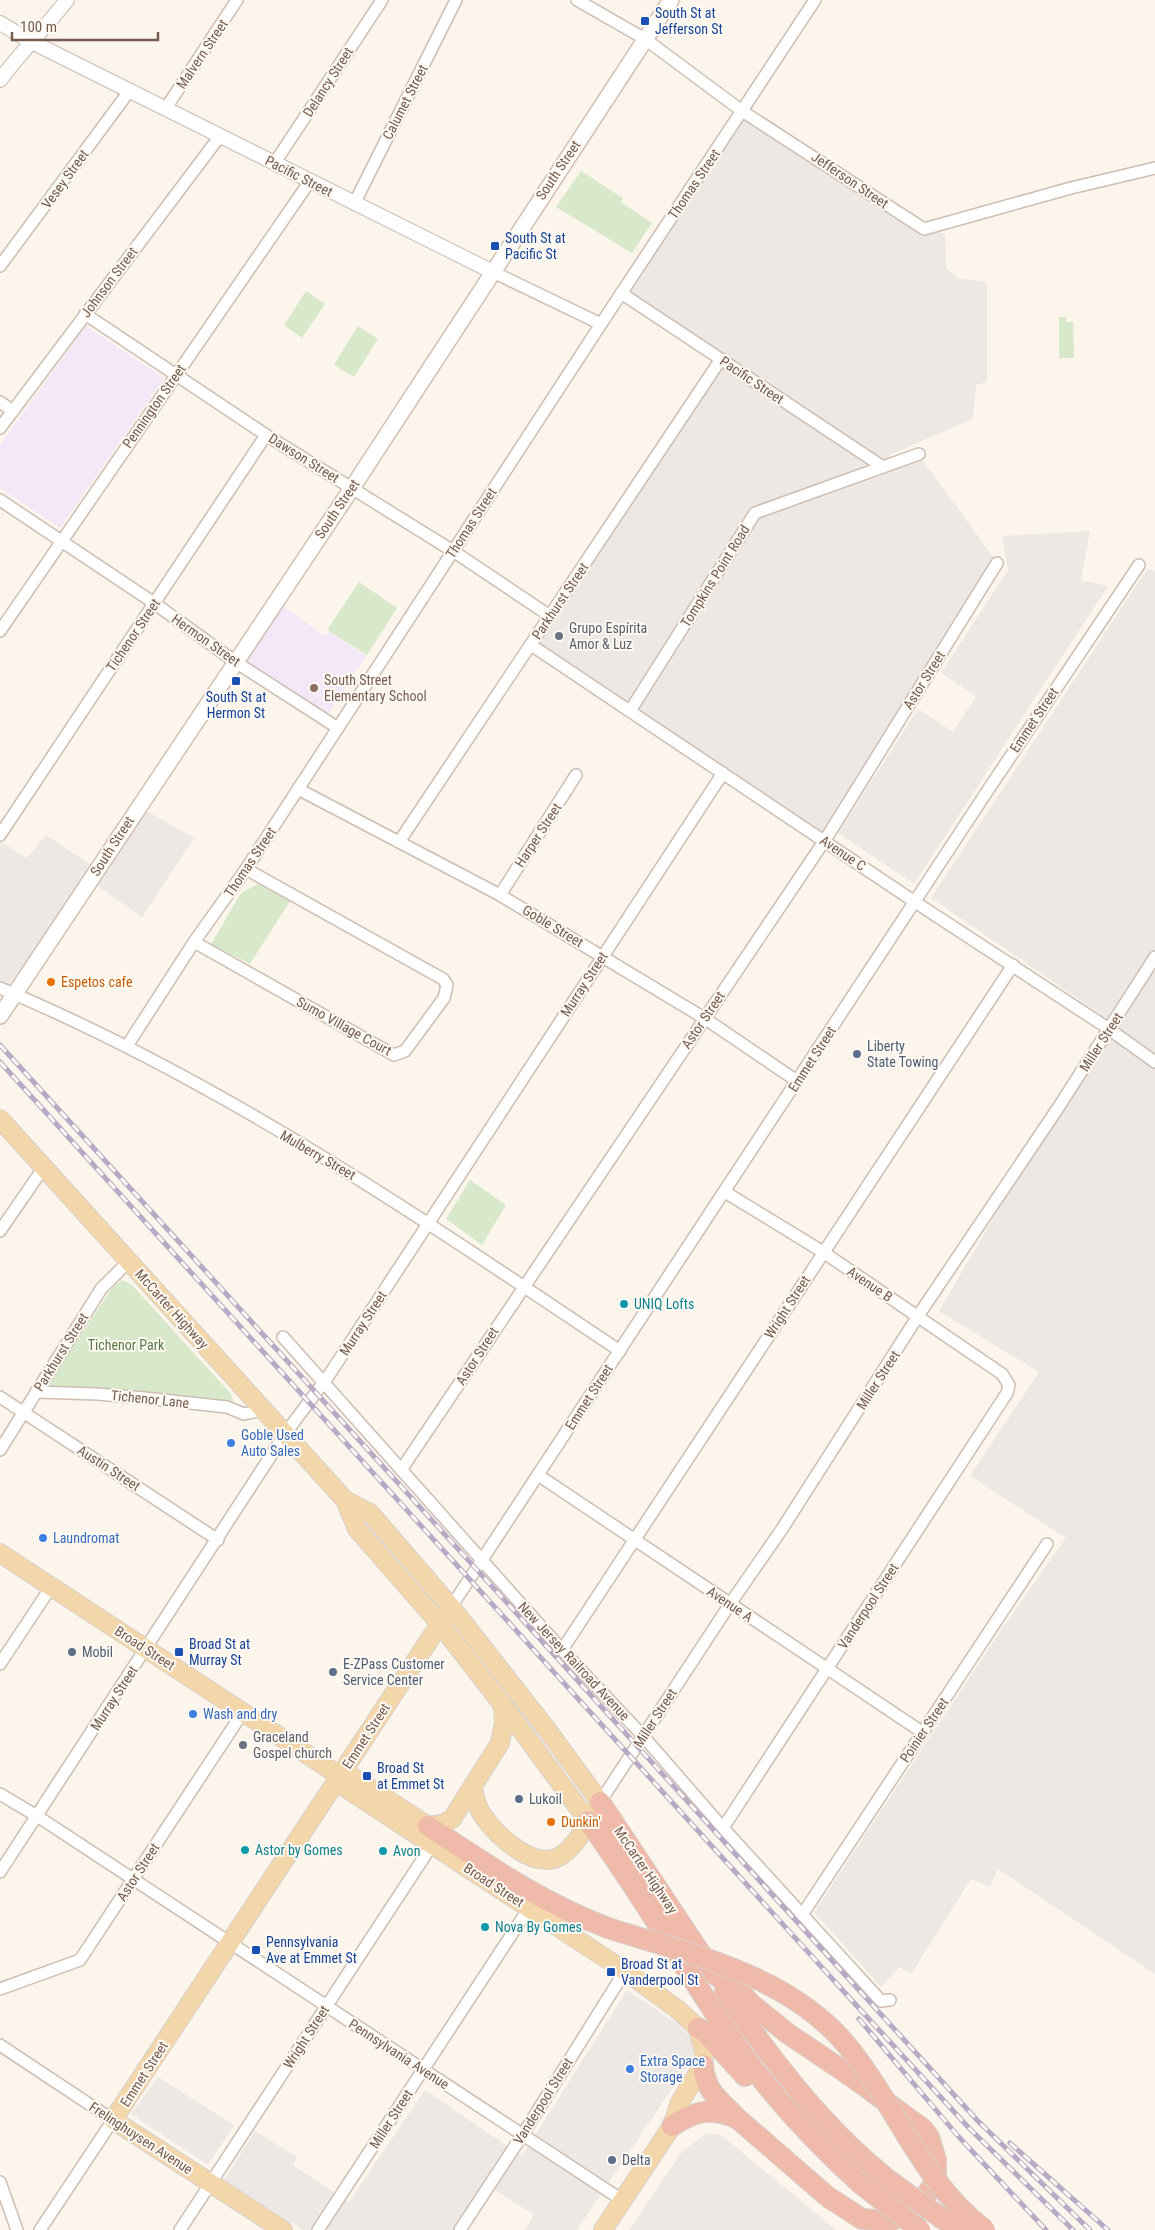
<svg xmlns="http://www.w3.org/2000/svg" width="1155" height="2230" viewBox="0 0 1155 2230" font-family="'Roboto Condensed',sans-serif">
<rect width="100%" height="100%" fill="#fbf5ec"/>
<g fill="#ede8e4">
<polygon points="746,113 924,229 945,234 946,268 958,278 987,282 987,382 976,385 973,419 892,454 883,466 923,461 999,565 825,840 531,645 720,360 621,293"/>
<polygon points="1090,531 1081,580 1108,586 914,884 838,833 918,709 953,732 976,696 941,673 1008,570 1002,536"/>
<polygon points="1147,569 1155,571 1155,1974 998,1869 990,1887 971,1879 911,1974 899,1967 881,1987 814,1912 1001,1630 1066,1538 970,1476 1039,1372 939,1311 1058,1108 1109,1029 1100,1014 931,898"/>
<polygon points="143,809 194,838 142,917 92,882 0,995 0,841 27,858 46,835 100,871"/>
<polygon points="627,1990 678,2024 692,2039 693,2057 577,2230 525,2230 534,2215 489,2186 462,2230 303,2230 224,2180 255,2131 297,2157 293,2165 349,2202 425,2090 522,2156"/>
<polygon points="158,2077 234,2125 208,2165 131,2114"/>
<polygon points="707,2133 721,2135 836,2230 629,2230 681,2153"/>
</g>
<g fill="#f2e8f8">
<polygon points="86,326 164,378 60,528 0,488 0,445"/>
<polygon points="277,602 325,636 329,632 366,656 325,719 240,656"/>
</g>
<g fill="#d7e8cb">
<polygon points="581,171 623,198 621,202 652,223 632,253 556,207"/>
<polygon points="306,291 325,304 302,338 284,325"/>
<polygon points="1059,317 1066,317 1066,322 1073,322 1074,358 1059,358"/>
<polygon points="358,326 378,339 354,377 334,365"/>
<polygon points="359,582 397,608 367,655 327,630"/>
<polygon points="258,884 290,901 250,964 211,944 241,893"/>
<polygon points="470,1180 506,1205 482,1245 446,1219"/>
<polygon points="122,1280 132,1285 231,1394 234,1404 104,1388 51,1387 49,1383 112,1288"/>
</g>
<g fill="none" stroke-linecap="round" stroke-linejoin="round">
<g stroke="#cdbdb2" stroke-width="14">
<g id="minor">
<polyline points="577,0 645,39 742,111 924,229 1071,188 1155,168"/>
<polyline points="166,108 237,0"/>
<polyline points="274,164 382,0"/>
<polyline points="354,204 456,0"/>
<polyline points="0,266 130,90"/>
<polyline points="491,271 601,324"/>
<polyline points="621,293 883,467"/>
<polyline points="85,314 266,435 453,551 550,616"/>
<polyline points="0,402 13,411"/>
<polyline points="0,428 220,136"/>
<polyline points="0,500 154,603 234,661 338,728"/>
<polyline points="0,631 310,181"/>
<polyline points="531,645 915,902 1109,1029 1155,1062"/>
<polyline points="630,711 755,513 919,454"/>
<polyline points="298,789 500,895 704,1018 797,1081"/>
<polyline points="0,835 266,435"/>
<polyline points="399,842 721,359"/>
<polyline points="500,895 576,775"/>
<polyline points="194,942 394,1055 405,1051 444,998 447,985 443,979 246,869"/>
<path d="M0,988C222,1081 421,1218 620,1351"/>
<polyline points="127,1046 194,942 246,869 601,324 815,0"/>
<polyline points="0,1231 44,1167"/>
<polyline points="283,1337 562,1650 643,1736 723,1828 881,2001 890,2000"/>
<polyline points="36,1392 97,1394 144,1398 227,1407 244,1414 262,1410"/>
<polyline points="0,1397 218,1540"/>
<polyline points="0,1450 101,1289 129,1261"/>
<polyline points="401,1470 827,837 997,563"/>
<polyline points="538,1475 922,1732"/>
<polyline points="451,1607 988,790 1139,565"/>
<polyline points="562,1650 1013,965"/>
<polyline points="0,1664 51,1587"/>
<polyline points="0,1794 37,1816 622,2200"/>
<polyline points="600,1802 730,1604 782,1529 918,1316 1058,1108 1155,957"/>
<polyline points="723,1828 1007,1393 1009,1385 1002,1374 823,1252 725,1192"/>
<polyline points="0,1872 285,1434 329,1375 723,773"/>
<polyline points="802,1915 1047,1544"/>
<polyline points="0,1989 80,1960 243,1712"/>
<polyline points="0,2045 113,2120 40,2230"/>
<polyline points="0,2182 17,2230"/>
<polyline points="180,2230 432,1845"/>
<polyline points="318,2230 529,1908"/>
<polyline points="460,2230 523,2134 625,1971"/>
</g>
</g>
<g stroke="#cdbdb2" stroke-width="16">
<g id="tertiary">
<polyline points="0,23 32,42 491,271"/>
<path d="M0,80C21,52 45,28 67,0"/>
</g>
</g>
<g stroke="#d2bfb2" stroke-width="18">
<polyline id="secondary" points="0,1016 356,482 671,0"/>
</g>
<g stroke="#d8d1ce" stroke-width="20">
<g id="primary">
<polyline points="0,1119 345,1500 357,1529 440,1624 503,1705 588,1821"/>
<path d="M345,1500L370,1513L451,1607L545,1727L600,1802C589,1819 579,1843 562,1855C536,1873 497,1836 483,1816C477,1807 475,1797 472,1787"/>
<polyline points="0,1553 340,1776 347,1789 625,1971 677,2009 698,2028 704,2053 703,2065 680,2102 672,2126 603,2230"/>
<polyline points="340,1776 353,1777 428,1826 442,1824 452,1819 500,1743 504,1723 503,1705"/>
<polyline points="283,2230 113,2120 451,1607"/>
</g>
</g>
<g stroke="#d8d1ce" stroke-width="22">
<g id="motorway">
<polyline points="600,1802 709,1966"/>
<path d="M588,1821C646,1899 693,1986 750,2064C783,2108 820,2147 861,2184"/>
<path d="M428,1826C489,1866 540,1902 608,1928"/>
<path d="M725,1991C766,2053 811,2112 867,2162"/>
<polyline points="698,2028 705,2032 745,2076"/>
<path d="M703,2065C705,2090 718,2099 735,2116"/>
<path d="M672,2126C696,2110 712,2107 738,2119L828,2197L862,2219L890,2221L903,2216L915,2210L932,2187L936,2173V2160L929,2137L923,2129L855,2079L787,2033L750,2003L738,1989L714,1974"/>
</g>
</g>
<use href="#minor" stroke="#fff" stroke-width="11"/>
<use href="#tertiary" stroke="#fff" stroke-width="14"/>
<use href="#secondary" stroke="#fff" stroke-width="15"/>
<use href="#primary" stroke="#f3d7ab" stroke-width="18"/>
<use href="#motorway" stroke="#efbaa9" stroke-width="20"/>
<g stroke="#b8aac5" stroke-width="5">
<g id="rail">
<polyline points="0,1045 977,2120 1090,2230"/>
<polyline points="0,1062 857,2006 969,2128 1073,2230"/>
<polyline points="859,2019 958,2136 1046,2230"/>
<polyline points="1010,2143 1108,2230"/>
</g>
</g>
<use href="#rail" stroke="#fef9f2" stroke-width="3" stroke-dasharray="9" stroke-linecap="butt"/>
<g stroke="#d8d1ce" stroke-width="22" stroke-linecap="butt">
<g id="motorway-bridge">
<path d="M608,1928C692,1955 791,1975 849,2048C897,2107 923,2184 985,2230"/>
<polyline points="867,2162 887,2179 958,2230"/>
<polyline points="861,2184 920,2230"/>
</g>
</g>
<use href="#motorway-bridge" stroke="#efbaa9" stroke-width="20"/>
</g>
<g fill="#1a4fb4" stroke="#fef9f2" stroke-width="2">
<rect x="640" y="16" width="10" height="10" rx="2.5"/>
<rect x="490" y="241" width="10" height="10" rx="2.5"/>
<rect x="231" y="676" width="10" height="10" rx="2.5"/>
<rect x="174" y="1647" width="10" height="10" rx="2.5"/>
<rect x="362" y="1771" width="10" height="10" rx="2.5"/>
<rect x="251" y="1945" width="10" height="10" rx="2.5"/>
<rect x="606" y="1967" width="10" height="10" rx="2.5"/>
</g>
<g fill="#6b7280" stroke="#fef9f2" stroke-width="2">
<circle cx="559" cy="636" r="5"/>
<circle cx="243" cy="1745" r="5"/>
</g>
<circle fill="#8d6e63" stroke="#fef9f2" stroke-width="2" cx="314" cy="688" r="5"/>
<g fill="#e8710a" stroke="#fef9f2" stroke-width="2">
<circle cx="51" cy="982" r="5"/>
<circle cx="551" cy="1822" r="5"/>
</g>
<g fill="#5c6f8a" stroke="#fef9f2" stroke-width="2">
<circle cx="857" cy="1054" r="5"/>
<circle cx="72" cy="1652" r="5"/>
<circle cx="333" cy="1672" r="5"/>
<circle cx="519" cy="1799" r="5"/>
<circle cx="612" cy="2160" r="5"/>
</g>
<g fill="#0f9aa8" stroke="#fef9f2" stroke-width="2">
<circle cx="624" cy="1304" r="5"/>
<circle cx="245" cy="1850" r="5"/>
<circle cx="383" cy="1851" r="5"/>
<circle cx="485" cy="1927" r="5"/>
</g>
<g fill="#3f7fe0" stroke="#fef9f2" stroke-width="2">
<circle cx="231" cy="1443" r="5"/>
<circle cx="43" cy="1538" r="5"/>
<circle cx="193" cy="1714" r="5"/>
<circle cx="630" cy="2069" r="5"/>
</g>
<g text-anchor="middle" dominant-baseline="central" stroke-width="4" stroke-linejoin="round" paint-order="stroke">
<g font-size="14" fill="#164399" stroke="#fef9f2" text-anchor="start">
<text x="655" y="13">South St at<tspan x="655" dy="16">Jefferson St</tspan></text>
<text x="505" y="238">South St at<tspan x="505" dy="16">Pacific St</tspan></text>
<text x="236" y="697" text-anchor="middle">South St at<tspan x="236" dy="16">Hermon St</tspan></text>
<text x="189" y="1644">Broad St at<tspan x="189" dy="16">Murray St</tspan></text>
<text x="377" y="1768">Broad St<tspan x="377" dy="16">at Emmet St</tspan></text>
<text x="266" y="1942">Pennsylvania<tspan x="266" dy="16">Ave at Emmet St</tspan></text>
<text x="621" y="1964">Broad St at<tspan x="621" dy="16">Vanderpool St</tspan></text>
</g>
<g font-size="14" fill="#755c50" stroke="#fef9f2">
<text transform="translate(202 54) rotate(-56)">Malvern Street</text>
<text transform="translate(328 82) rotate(-57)">Delancy Street</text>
<text transform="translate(405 102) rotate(-63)">Calumet Street</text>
<text transform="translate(558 170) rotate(-56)">South Street</text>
<text transform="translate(299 176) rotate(27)">Pacific Street</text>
<text transform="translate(65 179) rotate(-54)">Vesey Street</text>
<text transform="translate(850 180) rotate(34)">Jefferson Street</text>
<text transform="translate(694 184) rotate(-56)">Thomas Street</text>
<text transform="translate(109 282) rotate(-53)">Johnson Street</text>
<text transform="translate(752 380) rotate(34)">Pacific Street</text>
<text transform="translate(154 406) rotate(-55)">Pennington Street</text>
<text transform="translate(304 458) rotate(32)">Dawson Street</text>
<text transform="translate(337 509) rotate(-56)">South Street</text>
<text transform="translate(471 523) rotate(-57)">Thomas Street</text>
<text transform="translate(715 576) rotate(-58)">Tompkins Point Road</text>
<text transform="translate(560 601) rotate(-56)">Parkhurst Street</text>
<text transform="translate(133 635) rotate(-56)">Tichenor Street</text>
<text transform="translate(206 640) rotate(35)">Hermon Street</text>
<text transform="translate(924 680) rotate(-58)">Astor Street</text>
<text transform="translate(1034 720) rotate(-56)">Emmet Street</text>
<text transform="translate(538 835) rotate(-57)">Harper Street</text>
<text transform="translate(112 846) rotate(-57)">South Street</text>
<text transform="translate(843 853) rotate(34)">Avenue C</text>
<text transform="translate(250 862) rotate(-56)">Thomas Street</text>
<text transform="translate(553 926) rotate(31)">Goble Street</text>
<text transform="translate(584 984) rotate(-57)">Murray Street</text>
<text transform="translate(703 1020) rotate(-56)">Astor Street</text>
<text transform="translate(344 1026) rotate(29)">Sumo Village Court</text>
<text transform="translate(1101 1042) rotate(-57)">Miller Street</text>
<text transform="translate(812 1059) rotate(-57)">Emmet Street</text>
<text transform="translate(318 1155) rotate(30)">Mulberry Street</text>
<text transform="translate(870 1284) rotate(34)">Avenue B</text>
<text transform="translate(787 1307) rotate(-57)">Wright Street</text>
<text transform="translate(172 1309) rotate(48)">McCarter Highway</text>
<text transform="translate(363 1323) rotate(-57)">Murray Street</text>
<text transform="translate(61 1352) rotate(-58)">Parkhurst Street</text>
<text transform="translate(477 1356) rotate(-57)">Astor Street</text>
<text transform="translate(878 1380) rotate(-57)">Miller Street</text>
<text transform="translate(589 1397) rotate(-57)">Emmet Street</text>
<text transform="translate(150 1399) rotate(6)">Tichenor Lane</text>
<text transform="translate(109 1468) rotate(33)">Austin Street</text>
<text transform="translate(730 1604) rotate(34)">Avenue A</text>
<text transform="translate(868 1606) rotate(-57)">Vanderpool Street</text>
<text transform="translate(145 1648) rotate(33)">Broad Street</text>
<text transform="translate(574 1661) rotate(47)">New Jersey Railroad Avenue</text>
<text transform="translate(114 1698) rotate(-57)">Murray Street</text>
<text transform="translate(655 1718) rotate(-57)">Miller Street</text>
<text transform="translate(924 1730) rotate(-56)">Poinier Street</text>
<text transform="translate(366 1736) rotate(-57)">Emmet Street</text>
<text transform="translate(646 1870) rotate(56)">McCarter Highway</text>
<text transform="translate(138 1872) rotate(-57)">Astor Street</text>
<text transform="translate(494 1885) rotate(33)">Broad Street</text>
<text transform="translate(306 2037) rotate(-57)">Wright Street</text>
<text transform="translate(399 2054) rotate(33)">Pennsylvania Avenue</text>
<text transform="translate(144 2074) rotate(-57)">Emmet Street</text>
<text transform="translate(543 2101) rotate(-58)">Vanderpool Street</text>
<text transform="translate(391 2119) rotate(-57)">Miller Street</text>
<text transform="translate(141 2138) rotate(33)">Frelinghuysen Avenue</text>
</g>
<g font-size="14" fill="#5b616d" stroke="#fef9f2" text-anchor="start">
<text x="569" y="628">Grupo Espírita<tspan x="569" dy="16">Amor &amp; Luz</tspan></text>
<text x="253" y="1737">Graceland<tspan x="253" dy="16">Gospel church</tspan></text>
</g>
<g font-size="14" fill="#785e54" stroke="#fef9f2" text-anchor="start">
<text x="324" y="680">South Street<tspan x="324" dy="16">Elementary School</tspan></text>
</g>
<g font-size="14" fill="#c56008" stroke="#fef9f2" text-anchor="start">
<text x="61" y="982">Espetos cafe</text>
<text x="561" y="1822">Dunkin'</text>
</g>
<g font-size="14" fill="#4e5e75" stroke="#fef9f2" text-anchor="start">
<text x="867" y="1046">Liberty<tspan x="867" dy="16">State Towing</tspan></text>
<text x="82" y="1652">Mobil</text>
<text x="343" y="1664">E-ZPass Customer<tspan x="343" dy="16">Service Center</tspan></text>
<text x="529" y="1799">Lukoil</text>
<text x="622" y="2160">Delta</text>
</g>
<g font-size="14" fill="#0d838f" stroke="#fef9f2" text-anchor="start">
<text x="634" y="1304">UNIQ Lofts</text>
<text x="255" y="1850">Astor by Gomes</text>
<text x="393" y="1851">Avon</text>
<text x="495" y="1927">Nova By Gomes</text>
</g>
<g font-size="14" fill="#587949" stroke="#fef9f2">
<text x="126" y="1345">Tichenor Park</text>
</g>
<g font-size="14" fill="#366cbe" stroke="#fef9f2" text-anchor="start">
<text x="241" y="1435">Goble Used<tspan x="241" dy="16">Auto Sales</tspan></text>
<text x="53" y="1538">Laundromat</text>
<text x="203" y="1714">Wash and dry</text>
<text x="640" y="2061">Extra Space<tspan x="640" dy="16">Storage</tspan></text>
</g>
</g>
<path d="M12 32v8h146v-8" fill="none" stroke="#755c50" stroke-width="2.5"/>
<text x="20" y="32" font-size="15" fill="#755c50" stroke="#fef9f2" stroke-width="4" paint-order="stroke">100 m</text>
</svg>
